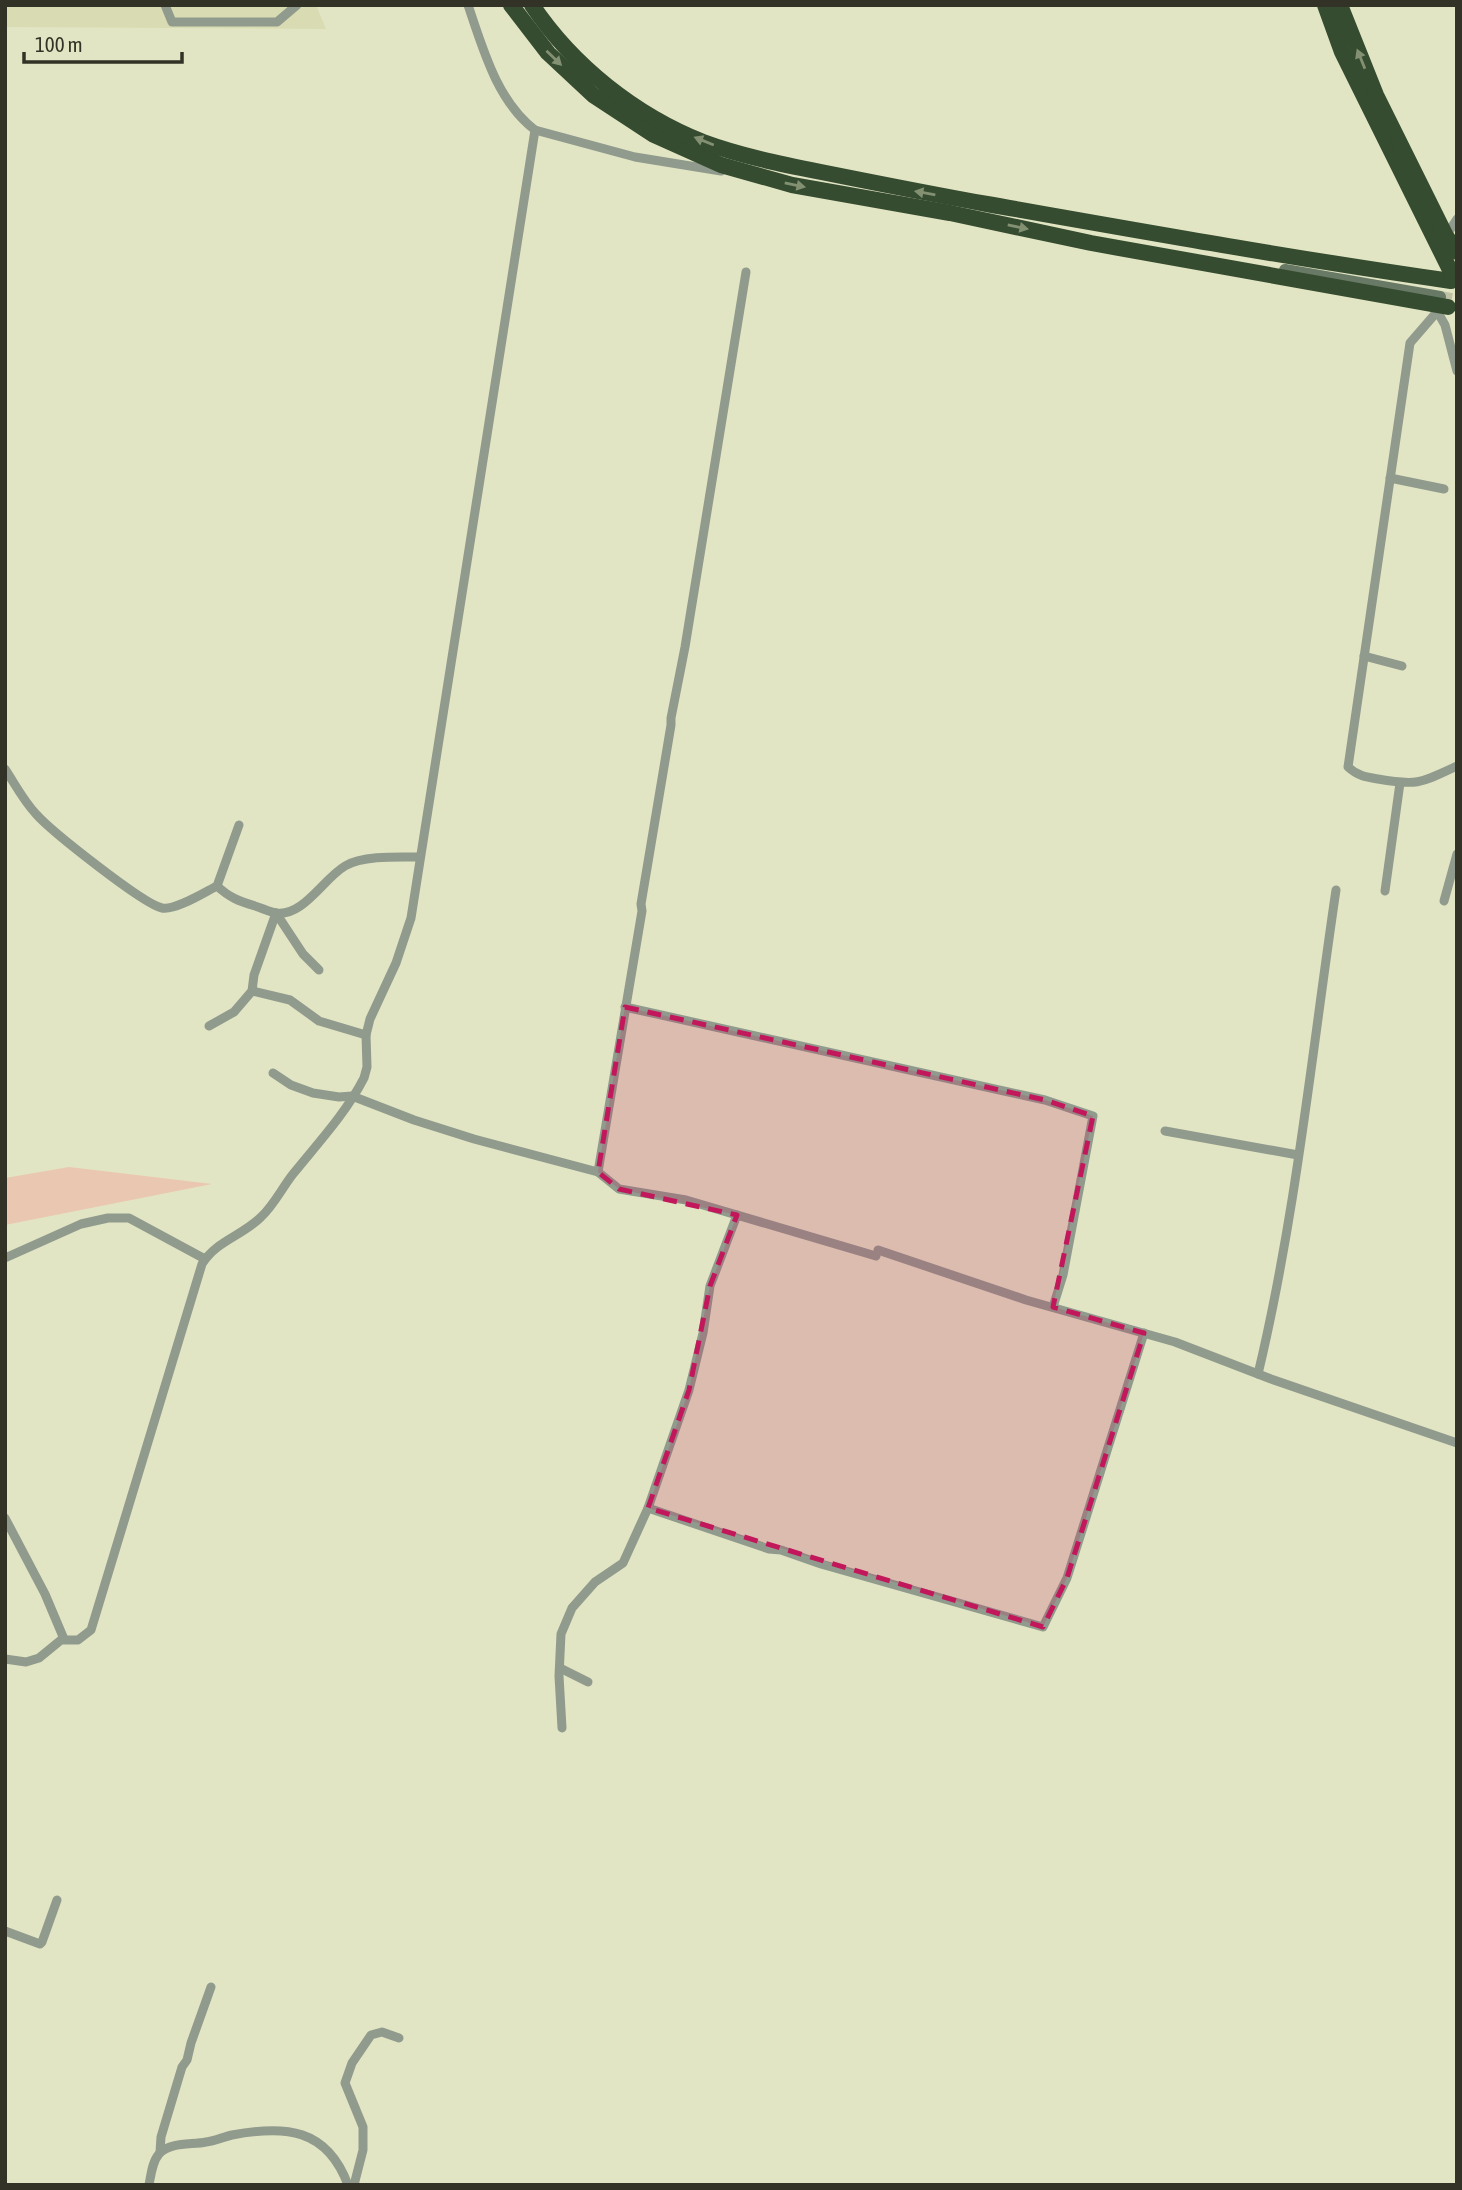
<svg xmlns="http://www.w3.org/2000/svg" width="1462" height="2190" viewBox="0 0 1462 2190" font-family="'Asap Condensed',sans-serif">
<rect width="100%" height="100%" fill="#e2e5c3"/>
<polygon fill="#d9dcb2" points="5,5 316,5 326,29 5,27"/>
<polygon fill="#eac7b1" points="69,1167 212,1184 5,1225 5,1178"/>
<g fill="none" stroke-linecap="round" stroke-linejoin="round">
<polyline stroke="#bfc1a4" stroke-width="12" stroke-dasharray="12 6" stroke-linecap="butt" points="1440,297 1457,300"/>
<g stroke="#909b8d" stroke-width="9">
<polyline points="165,5 172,22 277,22 297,5"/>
<path d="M468,5C483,49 497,101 535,130L635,157L721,171"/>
<polyline points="1446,236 1457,219"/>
<path d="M1442,306L1410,343L1348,767C1358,776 1365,777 1378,779C1417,786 1421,783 1457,766"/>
<polyline points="1437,311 1445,325 1457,371"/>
<polyline points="1390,478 1444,489"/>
<polyline points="1364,656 1402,666"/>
<path d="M5,769C15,784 23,800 36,814C51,831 143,904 162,908C175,911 205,892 217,886L239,825"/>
<path d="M217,886C230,898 239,901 255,906C262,908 269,912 276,913C303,917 323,879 345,866C363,855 400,857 420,857"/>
<polyline points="1385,891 1400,783"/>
<polyline points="1444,901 1457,854"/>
<polyline points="276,913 303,954 319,970"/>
<polyline points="252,991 290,1000 319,1021 366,1035"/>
<polyline points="625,1007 1045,1100 1093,1116 1063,1275 1053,1307"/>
<polyline points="209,1026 234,1012 252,991 254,975 276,913"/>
<polyline points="273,1073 291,1085 313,1093 339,1097 352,1096 414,1120 474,1139 598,1172 619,1189 686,1200 876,1256"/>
<polyline points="1165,1131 1298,1155"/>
<polyline points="598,1172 642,911 641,904 671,725 671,718 685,647 746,272"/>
<polyline points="878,1250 1026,1300 1175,1342 1271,1379 1457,1443"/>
<polyline points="5,1258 81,1224 108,1218 129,1218 205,1259"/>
<path d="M1258,1374C1296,1215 1312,1051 1336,890"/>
<polyline points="648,1508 769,1549 781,1550 821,1564 1043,1627 1067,1578 1144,1333"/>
<polyline points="5,1518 45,1594 64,1639"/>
<path d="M5,1659L26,1662L39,1658L61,1640H78L91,1630L202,1264C216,1241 242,1236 261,1217C274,1205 282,1188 293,1174C318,1143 346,1113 364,1078L367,1067L366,1035L370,1019L396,963L411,918L535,130"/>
<polyline points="560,1668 588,1682"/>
<polyline points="562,1728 559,1676 561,1634 572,1608 595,1582 623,1563 648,1508 689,1390 703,1333 710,1286 737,1215"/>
<polyline points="5,1931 40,1944 42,1942 57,1900"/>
<polyline points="160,2152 161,2137 182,2067 187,2060 191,2043 211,1987"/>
<path d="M149,2185C151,2175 152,2162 159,2154C170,2142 191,2145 206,2142C215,2141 223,2137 232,2135C285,2125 327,2128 348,2185"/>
<polyline points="354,2185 363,2150 363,2127 345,2083 352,2063 371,2035 382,2032 399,2038"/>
</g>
<polyline stroke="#687965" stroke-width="12" points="1285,270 1440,297"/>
<g stroke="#354c30" stroke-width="16">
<polyline points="511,5 548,53 593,95 654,135 721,165 792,185 950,213 1091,243 1448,307"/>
<path d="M532,5C573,66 635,115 703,142C741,156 781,164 821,172C876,183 931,194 987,204C1141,231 1296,259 1451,281"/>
<polyline points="1325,5 1342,52 1454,278"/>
<polyline points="1340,5 1376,95 1446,236 1457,252"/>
</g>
</g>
<defs><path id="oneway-solid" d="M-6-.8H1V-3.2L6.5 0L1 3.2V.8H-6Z" transform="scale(1.75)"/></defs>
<g fill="#839172">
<use href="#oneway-solid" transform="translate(554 58) rotate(44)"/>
<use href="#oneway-solid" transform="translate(1361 59) rotate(-112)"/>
<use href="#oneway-solid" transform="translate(704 141) rotate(-158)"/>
<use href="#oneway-solid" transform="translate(795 185) rotate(12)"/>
<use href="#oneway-solid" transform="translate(925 193) rotate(-170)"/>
<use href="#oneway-solid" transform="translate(1018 227) rotate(12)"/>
</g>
<path fill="#c2185b" fill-opacity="0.2" stroke="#c2185b" stroke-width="5" stroke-dasharray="14 9" stroke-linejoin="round" d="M625,1007L1045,1100L1093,1116L1053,1307L1144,1333L1067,1578L1043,1627L648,1508L689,1390L710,1286L737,1215L619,1189L598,1172Z"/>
<rect width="1462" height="2190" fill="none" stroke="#323326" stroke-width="14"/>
<path d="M24 52v10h158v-10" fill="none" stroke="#323326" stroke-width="3.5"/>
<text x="35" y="52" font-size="21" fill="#323326" stroke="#e2e5c3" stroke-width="5" paint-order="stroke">100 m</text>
</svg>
